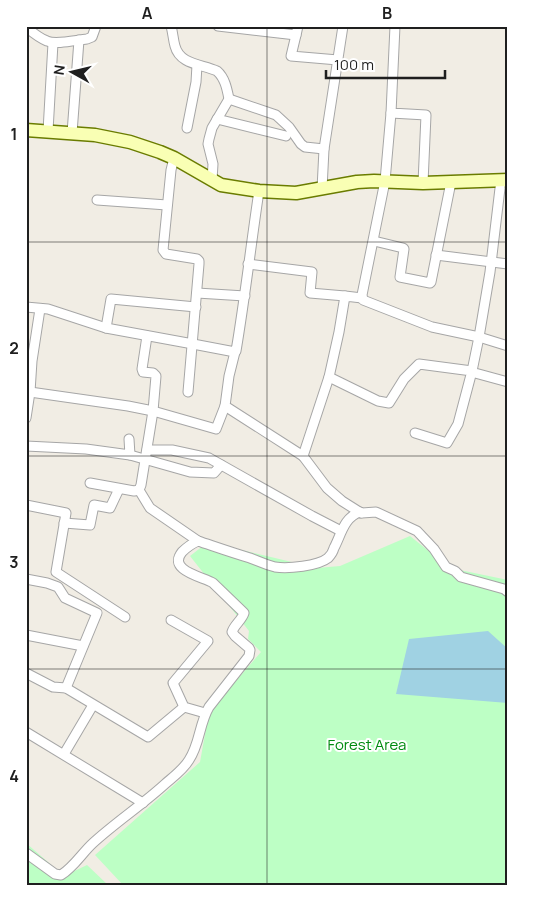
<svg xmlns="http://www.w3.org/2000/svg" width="534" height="911" viewBox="0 0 534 911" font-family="Manrope,sans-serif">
<rect width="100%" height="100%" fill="#f1ede4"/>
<g fill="#bdffc5">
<polygon points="410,536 450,568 508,580 508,885 123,885 95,855 200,762 209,712 261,652 248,639 249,631 190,556 208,542 317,568 340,566"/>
<polygon points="26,843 64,876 87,865 108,885 26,885"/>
</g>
<polygon fill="#a0d2e3" points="488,631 508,649 508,703 396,694 409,639"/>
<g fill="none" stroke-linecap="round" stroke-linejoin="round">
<g stroke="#a6a6a6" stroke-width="11">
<g id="street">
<path d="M171,26C173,33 173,39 175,46C180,65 202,64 217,71C225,78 227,89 229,99L212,128L209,139L208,144L213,164L212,180"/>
<polyline points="218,26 296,35 298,26"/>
<polyline points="395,26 391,113 426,115 423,183"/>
<path d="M26,27C32,32 39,38 47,41C56,45 76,40 87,39L92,37L96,26"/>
<polyline points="296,35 291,56 338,60"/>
<polyline points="229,99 276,115 289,127 301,144 305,147 324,149"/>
<polyline points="391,113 385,181 362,295 363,300 432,327 479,337 508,346"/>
<polyline points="217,119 286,136"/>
<polyline points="187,128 196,82 197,65"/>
<polyline points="48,131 53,43"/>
<polyline points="72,133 79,40"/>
<polyline points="174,158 171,170 163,250 166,254 197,259 199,261 199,264 188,392"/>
<polyline points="501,180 490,272 479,337 472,371 475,373 508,382"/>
<polyline points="322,189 324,149 343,26"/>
<polyline points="97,200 167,205"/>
<polyline points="374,241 403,248 404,249 400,277 430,283 431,282 451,182"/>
<polyline points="436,255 508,264"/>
<polyline points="248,264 312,272 310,293 345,296"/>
<polyline points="197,293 245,296"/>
<path d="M26,307L48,309L106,328L193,344L235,352L236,351C245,298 251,244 259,191"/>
<polyline points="106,328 111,299 196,307"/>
<polyline points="235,352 229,376 225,406 303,456"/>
<polyline points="329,377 378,401 389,403 404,379 419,364 472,371 458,424 447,443 415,433"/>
<polyline points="30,392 128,406 153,411 156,376 153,373 143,372 142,369 147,336"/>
<polyline points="26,418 30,392 32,361 40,309"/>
<polyline points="26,446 86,449 130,455 129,439"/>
<polyline points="147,450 172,450 209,458 312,516 341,531"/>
<polyline points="130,455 190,472 214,473 221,465"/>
<polyline points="90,483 134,491 139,490 141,485 153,411 216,429 225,406"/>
<polyline points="139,490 150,508 198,541"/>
<polyline points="26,505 66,513 56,572 125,617"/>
<polyline points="361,513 342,501 327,488 303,456 329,377 339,332 345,296 362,298"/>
<polyline points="64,523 90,525 94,505 110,508 119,489"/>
<polyline points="26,579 47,583 58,587 65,598 97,613 66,688"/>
<polyline points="171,620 208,641 173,683 184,707 205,713"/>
<polyline points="26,635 83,646"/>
<polyline points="26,673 53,687 66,688 148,737 184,707"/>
<polyline points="26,732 143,803"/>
<polyline points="64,754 93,705"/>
<path d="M26,853L55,874L61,875C74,867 82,853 93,843C116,822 142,805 165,784C173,777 183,770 189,760C200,744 199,724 209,707L249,656L250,650L249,648L235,636L232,632C234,625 242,620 244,613L242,611L213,583C204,577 167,571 182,552C187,547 191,544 198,541C216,547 233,553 250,558C258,561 267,565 275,567C288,569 318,566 328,558C331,555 333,552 334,548C341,535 344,517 360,512L362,513L376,512L417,531L434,549L446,567L455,571L461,577L504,589L508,592"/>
</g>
</g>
<g stroke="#6a7c00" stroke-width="15">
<polyline id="secondary" points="26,130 95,135 130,142 160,152 174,158 221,185 259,191 296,193 357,182 374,181 423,183 508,180"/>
</g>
<use href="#street" stroke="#fff" stroke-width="9"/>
<use href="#secondary" stroke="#f9ffb4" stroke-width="12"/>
</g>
<path fill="none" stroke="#1f1f1f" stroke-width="1" stroke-opacity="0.55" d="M267,26V885M26,242H508M26,456H508M26,669H508"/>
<g text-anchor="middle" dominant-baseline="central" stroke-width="4" stroke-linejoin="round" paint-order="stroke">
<g font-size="15" fill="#008a10" stroke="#fff">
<text x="367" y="744">Forest Area</text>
</g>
</g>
<rect width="534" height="911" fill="none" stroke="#ffffff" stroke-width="55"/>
<g transform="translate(72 72) rotate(278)" stroke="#ffffff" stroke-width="4" paint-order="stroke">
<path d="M0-4L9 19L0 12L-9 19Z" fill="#1f1f1f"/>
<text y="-8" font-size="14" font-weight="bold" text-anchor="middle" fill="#1f1f1f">N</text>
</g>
<path d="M326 70v8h119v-8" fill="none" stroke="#1f1f1f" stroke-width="2.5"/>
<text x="334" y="70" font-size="15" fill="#1f1f1f" stroke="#ffffff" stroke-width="4" paint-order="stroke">100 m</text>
<rect x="28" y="28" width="478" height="856" fill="none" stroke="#1f1f1f" stroke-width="2"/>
<g font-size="16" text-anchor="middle" font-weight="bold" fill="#1f1f1f">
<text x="147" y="19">A</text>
<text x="387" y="19">B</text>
<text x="14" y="140">1</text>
<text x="14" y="354">2</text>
<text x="14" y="568">3</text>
<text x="14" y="782">4</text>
</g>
</svg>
